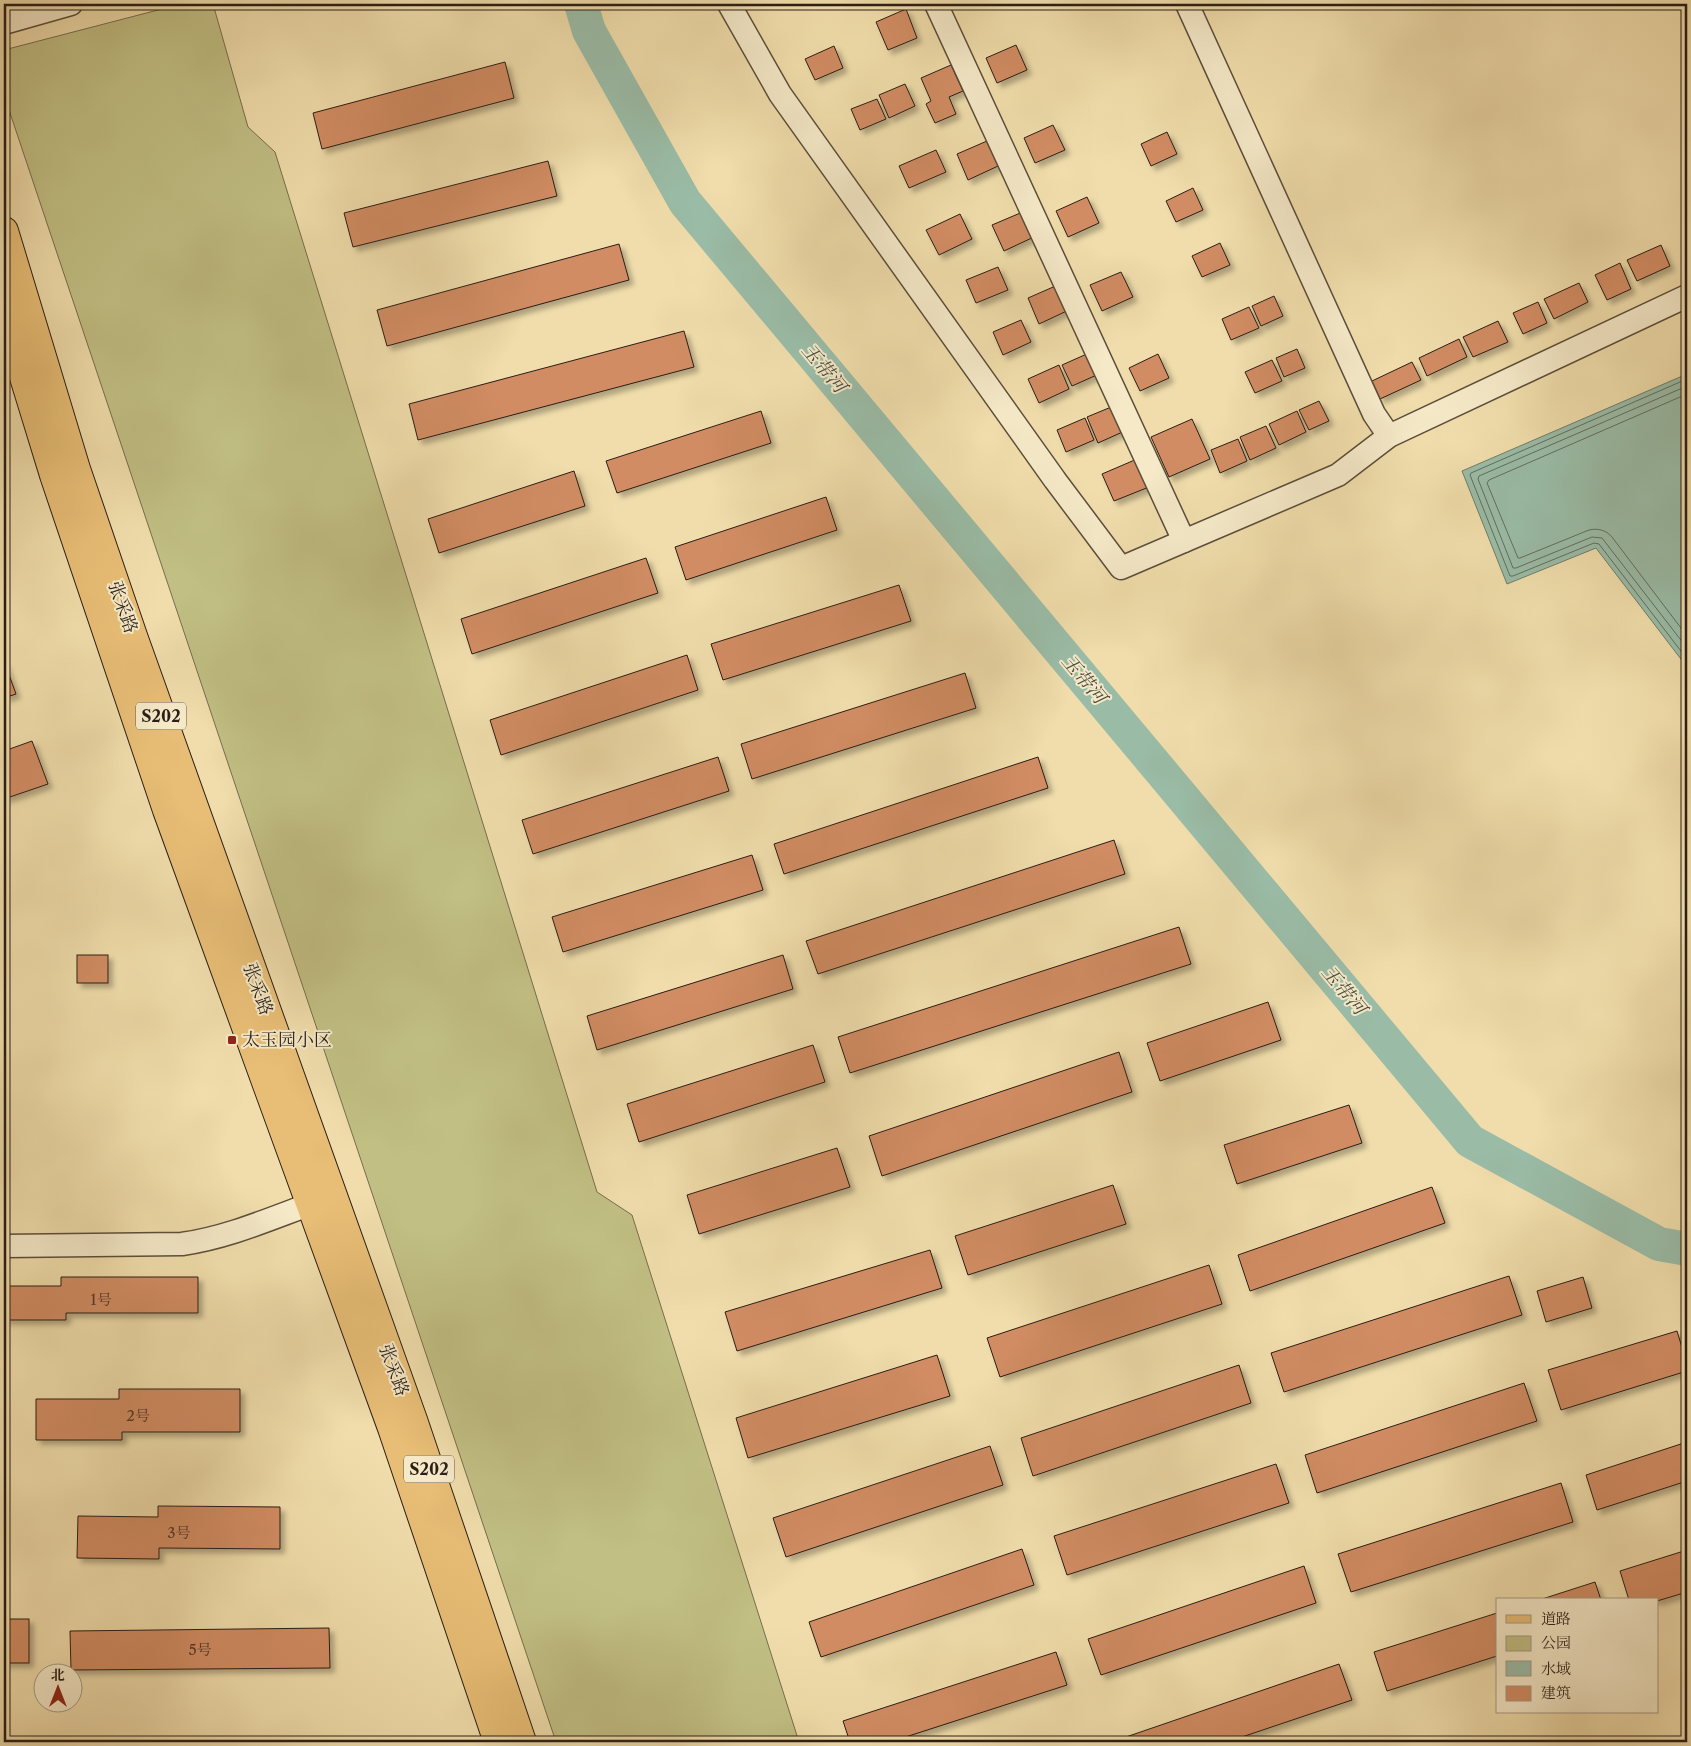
<svg xmlns="http://www.w3.org/2000/svg" width="1691" height="1746" viewBox="0 0 1691 1746" font-family="'Libre Caslon Text','Noto Serif SC',serif">
<defs>
<filter id="shadow"><feDropShadow dx="4.5" dy="4.5" stdDeviation="2.5" flood-color="#0004"/></filter>
</defs>
<rect width="100%" height="100%" fill="#f0ddab"/>
<filter id="stains"><feTurbulence type="fractalNoise" baseFrequency=".004" numOctaves="4"/><feColorMatrix values="0 0 0 0 .2 0 0 0 0 .09 0 0 0 0 .02 0 0 0 .5 -.17"/></filter>
<radialGradient id="worn" r=".72"><stop offset=".6" stop-color="#630" stop-opacity="0"/><stop offset="1" stop-color="#630" stop-opacity=".3"/></radialGradient>
<polygon fill="#c1bf84" stroke="#766e4d" points="181,4 213,4 248,127 275,152 597,1192 632,1215 799,1742 556,1742 4,95 4,50"/>
<polygon fill="#9abca7" stroke="#6d7d6d" points="1687,374 1687,667 1596,548 1507,584 1462,471"/>
<g fill="none" stroke-linecap="round" stroke-linejoin="round">
<g stroke="#626d5e" stroke-width="1">
<polyline points="1687,379 1471,473 1470,475 1510,576 1513,576 1594,543 1599,544 1687,659"/>
<polyline points="1687,386 1479,476 1478,479 1513,568 1516,568 1592,537 1602,538 1687,648"/>
<path d="M1687,394L1489,480L1487,483L1518,558H1520L1589,530C1598,528 1606,530 1612,537L1687,636"/>
</g>
<polyline stroke="#9abca7" stroke-width="34" points="581,4 589,31 685,202 1470,1141 1659,1244 1687,1249"/>
</g>
<g fill="#d18c64" stroke="#2a1e16" filter="url(#shadow)">
<polygon points="906,9 917,38 888,50 876,22"/>
<polygon points="1016,45 1027,70 997,83 986,58"/>
<polygon points="834,46 843,68 815,80 805,59"/>
<polygon points="505,62 514,98 322,149 313,113"/>
<polygon points="951,65 963,91 949,97 956,114 935,123 926,104 931,101 921,78"/>
<polygon points="905,84 915,106 889,118 879,95"/>
<polygon points="877,99 886,119 860,130 851,109"/>
<polygon points="1053,125 1065,150 1035,163 1024,138"/>
<polygon points="1167,132 1177,154 1151,166 1141,144"/>
<polygon points="987,141 998,166 968,180 957,154"/>
<polygon points="936,150 946,172 909,188 899,166"/>
<polygon points="548,161 557,196 353,247 344,213"/>
<polygon points="1193,188 1203,210 1176,222 1166,201"/>
<polygon points="1087,197 1099,223 1068,237 1056,211"/>
<polygon points="1025,211 1036,236 1004,251 992,225"/>
<polygon points="960,214 972,239 939,255 926,230"/>
<polygon points="1220,243 1230,265 1202,277 1192,256"/>
<polygon points="619,244 629,280 387,346 377,310"/>
<polygon points="1661,245 1670,266 1637,281 1627,260"/>
<polygon points="1620,263 1631,289 1607,300 1595,275"/>
<polygon points="998,267 1008,290 976,303 966,280"/>
<polygon points="1121,272 1133,297 1102,311 1090,285"/>
<polygon points="1579,283 1588,302 1554,319 1544,299"/>
<polygon points="1060,284 1071,309 1039,324 1028,298"/>
<polygon points="1274,296 1283,316 1261,326 1252,306"/>
<polygon points="1538,302 1547,323 1523,334 1513,313"/>
<polygon points="1249,307 1259,328 1231,340 1222,319"/>
<polygon points="1021,320 1031,342 1003,355 993,332"/>
<polygon points="1498,321 1508,342 1473,357 1463,337"/>
<polygon points="684,331 694,367 418,440 409,404"/>
<polygon points="1459,339 1467,357 1427,376 1419,358"/>
<polygon points="1297,349 1305,368 1284,377 1276,358"/>
<polygon points="1089,353 1099,374 1072,386 1062,365"/>
<polygon points="1158,354 1169,378 1140,391 1129,368"/>
<polygon points="1272,360 1282,381 1255,393 1245,372"/>
<polygon points="1412,362 1421,380 1380,399 1372,381"/>
<polygon points="1059,365 1069,389 1039,403 1028,379"/>
<polygon points="1319,401 1329,421 1309,430 1299,410"/>
<polygon points="1116,405 1127,430 1098,443 1087,417"/>
<polygon points="761,411 771,443 617,493 606,461"/>
<polygon points="1297,411 1306,432 1279,445 1269,424"/>
<polygon points="1085,418 1094,440 1066,452 1057,430"/>
<polygon points="1192,419 1210,459 1169,477 1151,437"/>
<polygon points="1266,426 1276,448 1250,460 1240,437"/>
<polygon points="1238,439 1247,461 1220,473 1211,450"/>
<polygon points="1137,459 1149,487 1114,501 1102,474"/>
<polygon points="574,471 585,506 439,553 428,519"/>
<polygon points="826,497 837,530 686,580 675,547"/>
<polygon points="646,558 658,593 472,654 461,619"/>
<polygon points="899,585 911,621 723,680 711,644"/>
<polygon points="687,655 698,690 501,755 490,720"/>
<polygon points="4,661 16,694 4,698"/>
<polygon points="965,673 976,708 752,779 741,744"/>
<polygon points="32,741 48,784 4,799 4,751"/>
<polygon points="718,757 729,791 533,854 522,820"/>
<polygon points="1038,757 1048,788 784,874 774,844"/>
<polygon points="1114,840 1125,874 818,974 806,941"/>
<polygon points="752,855 763,890 563,952 552,917"/>
<polygon points="1179,927 1191,964 850,1073 838,1037"/>
<rect x="77" y="955" width="31" height="28"/>
<polygon points="783,955 793,989 597,1050 587,1016"/>
<polygon points="1268,1002 1281,1040 1160,1081 1147,1043"/>
<polygon points="813,1045 825,1082 639,1142 627,1104"/>
<polygon points="1119,1052 1132,1092 882,1176 869,1136"/>
<polygon points="1349,1105 1362,1143 1237,1184 1224,1145"/>
<polygon points="837,1148 850,1187 699,1234 687,1195"/>
<polygon points="1113,1185 1126,1224 968,1275 955,1236"/>
<polygon points="1432,1187 1445,1223 1250,1291 1238,1255"/>
<polygon points="930,1250 942,1288 737,1351 725,1312"/>
<polygon points="1209,1265 1222,1304 1000,1377 987,1338"/>
<polygon points="1509,1276 1522,1315 1284,1392 1271,1353"/>
<polygon points="61,1277 198,1277 198,1313 66,1313 66,1320 4,1320 4,1286 61,1286"/>
<polygon points="1583,1277 1592,1308 1546,1322 1537,1291"/>
<polygon points="1677,1331 1687,1364 1687,1371 1561,1410 1548,1370"/>
<polygon points="937,1355 950,1396 748,1458 736,1418"/>
<polygon points="1239,1365 1251,1403 1033,1476 1021,1438"/>
<polygon points="1524,1383 1537,1421 1317,1493 1305,1455"/>
<polygon points="119,1389 240,1389 240,1432 122,1432 122,1440 36,1440 36,1399 119,1399"/>
<polygon points="1687,1442 1687,1481 1597,1510 1586,1475"/>
<polygon points="990,1446 1003,1485 786,1557 773,1518"/>
<polygon points="1276,1464 1289,1503 1067,1575 1054,1536"/>
<polygon points="1561,1483 1573,1522 1351,1592 1338,1554"/>
<polygon points="158,1506 280,1507 280,1549 159,1548 159,1559 77,1558 78,1516 158,1517"/>
<polygon points="1022,1549 1034,1585 821,1657 809,1622"/>
<polygon points="1687,1550 1687,1592 1657,1601 1657,1600 1629,1600 1620,1571"/>
<polygon points="1304,1566 1316,1603 1101,1675 1088,1639"/>
<polygon points="1595,1582 1601,1600 1539,1600"/>
<polygon points="1497,1613 1497,1656 1387,1691 1374,1652"/>
<rect x="4" y="1619" width="25" height="44"/>
<polygon points="329,1628 330,1668 71,1670 70,1631"/>
<polygon points="1056,1652 1067,1685 890,1742 850,1742 843,1721"/>
<polygon points="1339,1664 1352,1700 1227,1742 1124,1742 1123,1738"/>
</g>
<g fill="none" stroke-linecap="round" stroke-linejoin="round">
<g stroke="#5c4e3b" stroke-width="25">
<g id="minor">
<polyline points="729,4 780,94 1055,480 1121,568 1338,475 1389,436 1687,296"/>
<polyline points="936,4 1184,541"/>
<polyline points="1187,4 1374,414 1389,436"/>
<polyline points="4,23 71,4"/>
<path d="M4,1246L182,1244C232,1237 278,1215 325,1199"/>
</g>
</g>
<g stroke="#2a1e16" stroke-width="30">
<g id="major">
<polyline points="4,231 76,469 133,636 413,1420 522,1742"/>
<polyline points="4,312 54,475 167,810 392,1428 498,1742"/>
</g>
</g>
<use href="#minor" stroke="#f5e9c8" stroke-width="22"/>
<use href="#major" stroke="#e8be76" stroke-width="28"/>
</g>
<rect fill="#8f2418" stroke="#f5e9c8" stroke-width="2" x="227" y="1035" width="10" height="10" rx="2.5"/>
<g text-anchor="middle" dominant-baseline="central" stroke-width="4" stroke-linejoin="round" paint-order="stroke">
<g font-size="15" fill="#543a2a">
<text x="101" y="1299">1号</text>
<text x="138" y="1415">2号</text>
<text x="179" y="1532">3号</text>
<text x="200" y="1649">5号</text>
</g>
<g fill="#f5e9c8" stroke="#675b4b" stroke-width="1">
<rect x="136" y="702.5" width="50" height="27" rx="4"/>
<rect x="404" y="1455.5" width="50" height="27" rx="4"/>
</g>
<g font-size="16" font-weight="bold" fill="#2a1e16">
<text x="161" y="716">S202</text>
<text x="429" y="1469">S202</text>
</g>
<g font-size="18" fill="#2a1e16" stroke="#f5e9c8">
<text transform="translate(123 607) rotate(71)">张采路</text>
<text transform="translate(258 989) rotate(70)">张采路</text>
<text transform="translate(394 1370) rotate(70)">张采路</text>
</g>
<g font-size="18" fill="#2a1e16" stroke="#f5e9c8" text-anchor="start">
<text x="242" y="1040">太玉园小区</text>
</g>
<g font-size="19" font-style="italic" fill="#4c4d42" stroke="#f5e9c8">
<text transform="translate(824 368) rotate(50)">玉带河</text>
<text transform="translate(1084 679) rotate(50)">玉带河</text>
<text transform="translate(1344 990) rotate(50)">玉带河</text>
</g>
</g>
<rect width="1691" height="1746" fill="none" stroke="#f0ddab" stroke-width="20"/>
<rect x="5" y="5" width="1681" height="1736" fill="none" stroke="#2a1e16" stroke-width="2.5"/>
<rect x="10" y="10" width="1671" height="1726" fill="none" stroke="#2a1e16"/>
<rect x="1496" y="1598" width="162" height="115" fill="#f5e9c8" stroke="#a49881"/>
<rect x="1506" y="1615" width="25" height="8" fill="#e8be76" stroke="#a49881"/>
<text x="1541" y="1624" font-size="15" fill="#2a1e16">道路</text>
<rect x="1506" y="1636" width="25" height="15" fill="#c1bf84" stroke="#a49881"/>
<text x="1541" y="1648" font-size="15" fill="#2a1e16">公园</text>
<rect x="1506" y="1661" width="25" height="15" fill="#9abca7" stroke="#a49881"/>
<text x="1541" y="1674" font-size="15" fill="#2a1e16">水域</text>
<rect x="1506" y="1686" width="25" height="15" fill="#d18c64" stroke="#a49881"/>
<text x="1541" y="1698" font-size="15" fill="#2a1e16">建筑</text>
<g transform="translate(58 1688)"><circle r="24" fill="#f5e9c8" stroke="#a49881"/>
<path d="M0-4L9 19L0 12L-9 19Z" fill="#8f2418"/>
<text y="-8" font-size="14" font-weight="bold" text-anchor="middle" fill="#2a1e16">北</text>
</g>
<rect width="100%" height="100%" filter="url(#stains)"/>
<rect width="100%" height="100%" fill="url(#worn)"/>
</svg>
